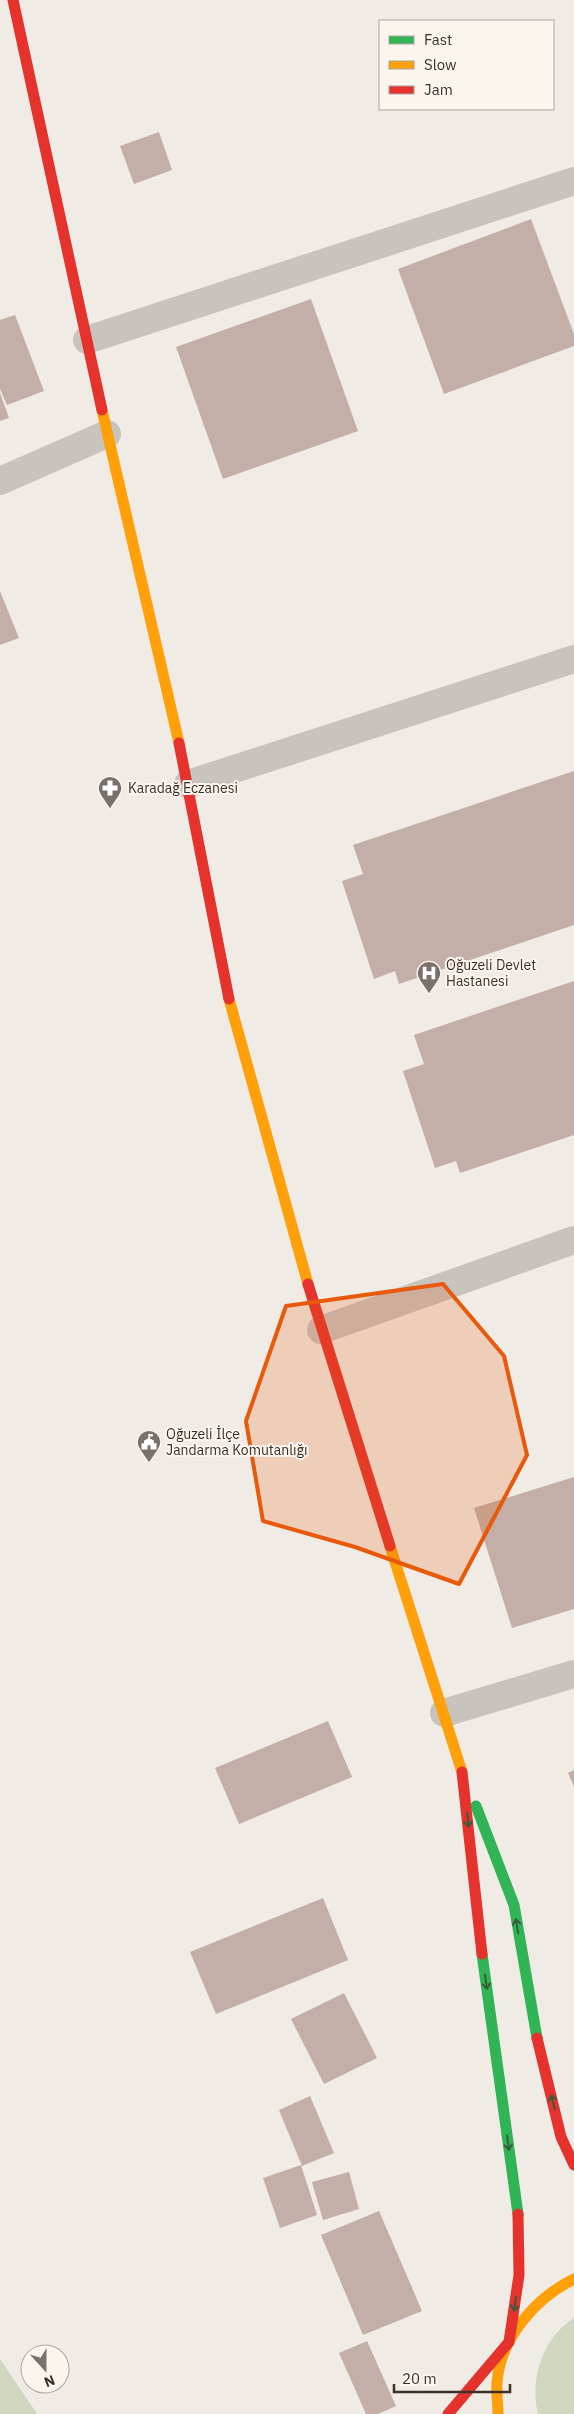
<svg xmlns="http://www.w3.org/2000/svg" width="574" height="2414" viewBox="0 0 574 2414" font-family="'IBM Plex Sans',sans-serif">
<rect width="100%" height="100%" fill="#f0ebe5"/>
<g fill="#d1d6bf">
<path d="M574,2318V2414H538C529,2380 543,2337 574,2318Z"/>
<polygon points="0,2359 37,2414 0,2414"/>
</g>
<g fill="#c3afa7">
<polygon points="159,132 172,170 134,184 120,146"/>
<polygon points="531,219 574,334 574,346 444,394 398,269"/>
<polygon points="311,299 358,431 223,479 176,347"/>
<polygon points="15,315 44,391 7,405 0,389 0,320"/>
<polygon points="0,393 9,418 0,421"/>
<polygon points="0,591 19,638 0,645"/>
<polygon points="574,771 574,925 399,984 395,971 374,979 342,881 363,874 353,845"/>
<polygon points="574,981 574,1135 460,1173 456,1161 435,1168 403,1071 424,1064 414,1035"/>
<polygon points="574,1477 574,1609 512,1628 474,1508"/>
<polygon points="328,1721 352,1777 239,1824 215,1768"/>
<polygon points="574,1770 574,1787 568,1773"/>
<polygon points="323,1898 348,1960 216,2014 190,1952"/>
<polygon points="344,1993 377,2058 324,2084 291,2019"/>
<polygon points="310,2096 334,2153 302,2166 279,2110"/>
<polygon points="301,2165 317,2215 280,2228 263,2178"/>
<polygon points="349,2172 359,2209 323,2220 312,2182"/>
<polygon points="379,2211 422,2311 363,2335 321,2235"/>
<polygon points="367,2341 396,2406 378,2414 366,2414 339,2353"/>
</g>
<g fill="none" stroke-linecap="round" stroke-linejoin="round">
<g stroke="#c9c3be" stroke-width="28">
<polyline points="87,340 574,181"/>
<polyline points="0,481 107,434"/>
<polyline points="188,784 574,659"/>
<polyline points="321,1330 574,1240"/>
<polyline points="444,1713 574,1674"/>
</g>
<g stroke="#30b455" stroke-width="11">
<polyline points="476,1806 514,1905 537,2038"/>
<polyline points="482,1954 518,2214"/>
</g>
<g stroke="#ff9f0a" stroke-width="11">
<polyline points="102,410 179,743"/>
<polyline points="229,999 308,1284"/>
<polyline points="390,1546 462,1772"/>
<path d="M498,2414C498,2404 496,2393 497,2383C500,2339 535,2298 574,2279"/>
</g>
<g stroke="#e5322d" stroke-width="11">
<polyline points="13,0 102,410"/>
<polyline points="179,743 229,999"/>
<polyline points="308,1284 390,1546"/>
<polyline points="462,1772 482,1954"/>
<polyline points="537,2038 561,2137 574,2165"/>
<polyline points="448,2414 509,2342 519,2275 518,2214"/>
</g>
</g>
<defs><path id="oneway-shaft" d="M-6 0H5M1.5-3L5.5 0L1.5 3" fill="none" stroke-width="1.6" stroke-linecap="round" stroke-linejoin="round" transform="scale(1.25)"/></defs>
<g stroke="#375e3a">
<use href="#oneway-shaft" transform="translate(468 1820) rotate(84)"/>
<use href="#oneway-shaft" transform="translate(517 1926) rotate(-100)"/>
<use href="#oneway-shaft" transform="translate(486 1982) rotate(82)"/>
<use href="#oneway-shaft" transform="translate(553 2102) rotate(-104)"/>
<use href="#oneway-shaft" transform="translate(508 2143) rotate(83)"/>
<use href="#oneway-shaft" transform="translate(515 2304) rotate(98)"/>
</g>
<path fill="#e8590c" fill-opacity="0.2" stroke="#e8590c" stroke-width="4" stroke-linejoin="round" d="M443,1284L504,1356L527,1455L459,1584L355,1547L263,1521L246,1421L286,1306Z"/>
<defs>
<g id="pharmacy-pin" transform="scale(1.25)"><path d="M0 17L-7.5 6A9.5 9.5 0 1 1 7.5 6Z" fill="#7a716c" stroke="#fbf5ee"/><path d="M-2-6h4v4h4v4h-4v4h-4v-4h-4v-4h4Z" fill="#fff"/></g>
<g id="hospital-pin" transform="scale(1.25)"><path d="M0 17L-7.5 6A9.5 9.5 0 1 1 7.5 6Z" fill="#7a716c" stroke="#fbf5ee"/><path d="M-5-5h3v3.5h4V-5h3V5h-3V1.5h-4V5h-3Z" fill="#fff"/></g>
<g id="civic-pin" transform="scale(1.25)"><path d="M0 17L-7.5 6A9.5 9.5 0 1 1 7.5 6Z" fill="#7a716c" stroke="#fbf5ee"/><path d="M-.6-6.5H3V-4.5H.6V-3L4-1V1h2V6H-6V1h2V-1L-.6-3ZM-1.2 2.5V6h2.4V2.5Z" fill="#fff"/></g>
</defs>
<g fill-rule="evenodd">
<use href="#pharmacy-pin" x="110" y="788"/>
<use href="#hospital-pin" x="429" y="973"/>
<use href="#civic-pin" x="149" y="1442"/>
</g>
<g text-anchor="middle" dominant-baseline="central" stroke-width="4" stroke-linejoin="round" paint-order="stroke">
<g font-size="14" fill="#3b302b" stroke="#fbf5ee" text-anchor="start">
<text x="128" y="788">Karadağ Eczanesi</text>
<text x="446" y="965">Oğuzeli Devlet<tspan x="446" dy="16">Hastanesi</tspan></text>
<text x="166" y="1434">Oğuzeli İlçe<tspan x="166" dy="16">Jandarma Komutanlığı</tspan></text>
</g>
</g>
<rect x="379" y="20" width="175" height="90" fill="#fbf5ee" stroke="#aea6a0"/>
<rect x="389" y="36" width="25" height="8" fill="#30b455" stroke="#aea6a0"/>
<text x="424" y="45" font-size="15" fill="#3b302b">Fast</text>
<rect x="389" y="61" width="25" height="8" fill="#ff9f0a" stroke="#aea6a0"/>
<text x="424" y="70" font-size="15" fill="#3b302b">Slow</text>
<rect x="389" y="86" width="25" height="8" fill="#e5322d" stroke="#aea6a0"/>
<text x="424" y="95" font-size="15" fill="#3b302b">Jam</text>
<g transform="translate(45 2369) rotate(159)"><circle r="24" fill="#fbf5ee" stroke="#aea6a0"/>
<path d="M0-4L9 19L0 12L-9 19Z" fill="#7a716c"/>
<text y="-8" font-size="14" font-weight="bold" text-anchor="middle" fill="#3b302b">N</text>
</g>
<path d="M394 2384v8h116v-8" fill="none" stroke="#3b302b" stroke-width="2.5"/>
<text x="402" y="2384" font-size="15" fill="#3b302b" stroke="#fbf5ee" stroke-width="4" paint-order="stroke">20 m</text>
</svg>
